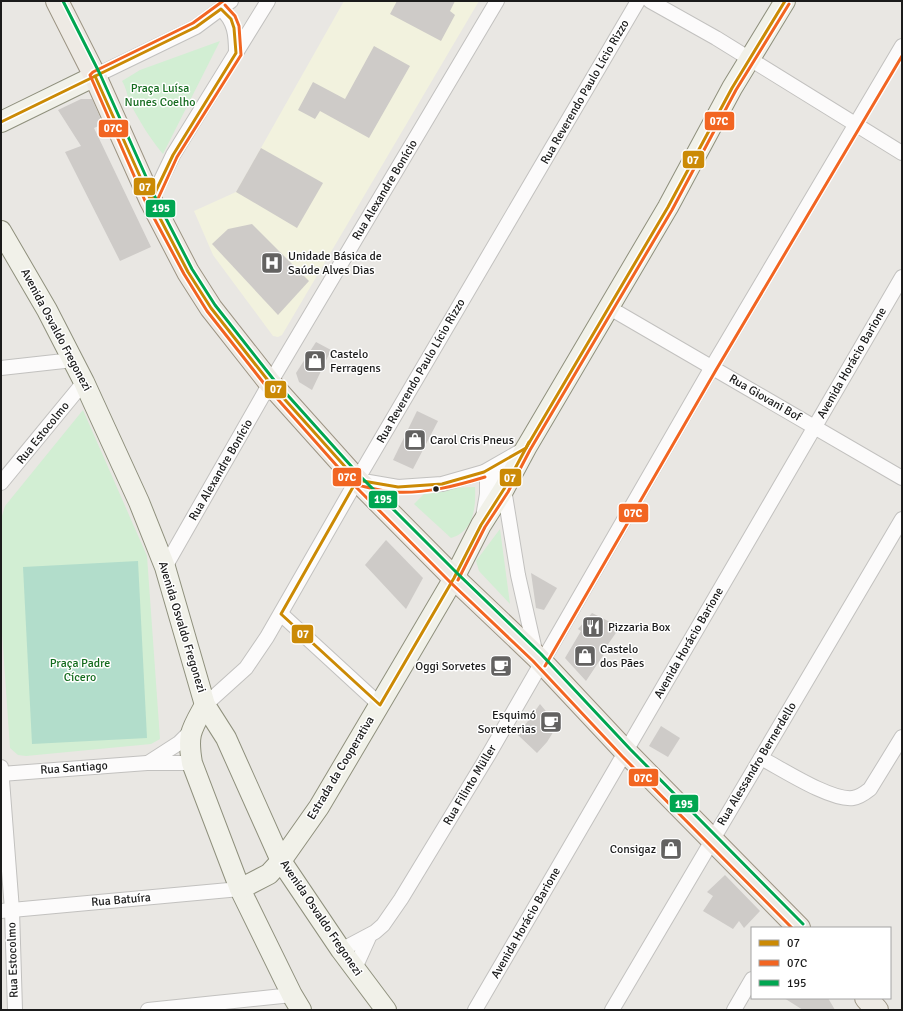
<svg xmlns="http://www.w3.org/2000/svg" width="903" height="1011" viewBox="0 0 903 1011" font-family="Signika,sans-serif">
<rect width="100%" height="100%" fill="#e9e7e3"/>
<polygon fill="#f2f2de" points="344,1 479,1 282,335 278,337 273,336 213,255 194,211 236,192"/>
<g fill="#d2eed3">
<path d="M220,41L163,154C151,140 140,122 131,105C127,97 127,89 122,81L140,70Z"/>
<polygon points="83,410 147,556 160,739 151,744 26,756 18,755 10,748 1,618 1,519 5,506"/>
<path d="M475,487C476,507 474,531 451,538L414,504L429,489Z"/>
<polygon points="500,529 510,604 479,571 476,561"/>
</g>
<polygon fill="#b2ddcb" points="138,561 147,738 32,744 23,567"/>
<g fill="#cecbc8">
<polygon points="397,1 455,1 450,11 455,15 441,41 390,14"/>
<polygon points="374,46 410,66 369,138 320,111 315,119 298,110 313,82 345,99"/>
<polygon points="81,99 92,99 103,124 94,128 151,247 120,261 65,152 81,146 58,110"/>
<polygon points="261,148 323,183 297,228 236,192"/>
<polygon points="252,224 309,281 278,315 212,244 228,229"/>
<polygon points="316,342 331,350 312,390 299,382 296,373"/>
<polygon points="417,411 438,421 413,469 393,460"/>
<polygon points="386,540 423,578 406,609 365,565"/>
<polygon points="531,573 557,588 544,610 536,608"/>
<polygon points="592,613 620,627 604,650 606,651 586,681 565,658 581,631 578,629"/>
<polygon points="540,704 550,716 553,713 560,721 547,742 537,753 518,735"/>
<polygon points="661,726 680,738 668,757 649,746"/>
<polygon points="725,875 760,911 744,928 739,921 733,929 703,911 713,896 707,892"/>
<polygon points="784,998 828,998 835,1010 803,1010"/>
</g>
<g fill="none" stroke-linecap="round" stroke-linejoin="round">
<g stroke="#c2c1bf" stroke-width="16">
<g id="street">
<polyline points="650,1 716,38 902,153"/>
<path d="M221,9C235,21 236,35 236,53"/>
<polyline points="95,76 196,27 231,1"/>
<polyline points="151,201 173,155 268,1"/>
<polyline points="608,307 902,478"/>
<polyline points="1,368 73,360"/>
<polyline points="484,472 495,478 504,489 518,575 536,655"/>
<polyline points="357,480 398,487 442,484 484,472 526,448"/>
<polyline points="1,483 84,382"/>
<polyline points="483,517 487,494 487,474"/>
<polyline points="165,567 270,383 497,1"/>
<polyline points="281,614 380,705"/>
<polyline points="205,705 246,668 267,637 357,480 638,1"/>
<path d="M761,758C782,769 831,801 853,798C860,797 865,793 870,789L902,737"/>
<polyline points="148,763 179,743 191,731"/>
<polyline points="1,767 12,910 15,1010"/>
<polyline points="1,774 147,763 192,763"/>
<polyline points="1,911 240,889"/>
<polyline points="341,950 375,932 383,925 401,899 489,754 712,367 902,46"/>
<polyline points="355,968 369,937"/>
<polyline points="148,1010 292,995"/>
<polyline points="475,1010 902,277"/>
<polyline points="612,1010 902,519"/>
<polyline points="734,1010 752,979"/>
</g>
</g>
<g stroke="#8f907d" stroke-width="22">
<g id="secondary">
<polyline points="1,122 95,76"/>
<polyline points="1,231 47,310 84,382 139,502 165,567 205,705 226,738 281,861 341,950 386,1010"/>
<path d="M205,705C191,730 187,734 192,763L240,889L292,995L301,1010"/>
<polyline points="240,889 269,874 281,861 319,807 407,658 454,578 481,525 504,489 526,448 668,207 732,88 785,1"/>
</g>
</g>
<g stroke="#9c9483" stroke-width="24">
<g id="primary">
<polyline points="57,1 95,76 151,201 188,272 211,308 270,383 357,480 454,578 537,657 626,752 799,928"/>
<polyline points="866,998 877,1010"/>
</g>
</g>
<use href="#street" stroke="#fcfbfb" stroke-width="14"/>
<use href="#secondary" stroke="#f1f1e9" stroke-width="20"/>
<use href="#primary" stroke="#eeeae4" stroke-width="22"/>
<g stroke="#fff" stroke-width="6">
<g id="bus-1">
<polyline points="95,76 151,201 188,272 211,308 270,383 357,480"/>
<polyline points="1,122 196,27 221,9 231,19 234,28 236,53 173,155 151,201"/>
<polyline points="357,480 281,614 380,705 454,578 481,525 504,489 526,448 668,207 732,88 785,1"/>
<polyline points="357,480 398,487 442,484 484,472 526,448 529,442"/>
</g>
</g>
<g stroke="#fff" stroke-width="6">
<g id="bus-2">
<polyline points="223,1 193,23 93,72 90,75 146,203 184,274 207,311 266,386 353,484 450,582 533,661 622,756 792,928"/>
<polyline points="156,203 177,157 241,55 239,26 235,16 225,5"/>
<path d="M356,485C368,487 381,491 393,492C425,494 456,486 485,477"/>
<polyline points="458,580 485,527 508,492 530,450 672,210 736,90 789,4"/>
<polyline points="545,666 716,370 902,56"/>
</g>
</g>
<g stroke="#fff" stroke-width="6">
<polyline id="bus-3" points="63,1 100,74 156,199 192,269 215,305 274,380 361,477 458,574 541,654 630,749 803,924"/>
</g>
<use href="#bus-1" stroke="#cb8a05" stroke-width="3"/>
<use href="#bus-2" stroke="#f26522" stroke-width="3"/>
<use href="#bus-3" stroke="#00a651" stroke-width="3"/>
</g>
<defs>
<g id="hospital-square" transform="scale(1.15)"><rect x="-9" y="-9" width="18" height="18" rx="4" fill="#636261" stroke="#fff"/><path d="M-5-5h3v3.5h4V-5h3V5h-3V1.5h-4V5h-3Z" fill="#fff"/></g>
<g id="shop-square" transform="scale(1.15)"><rect x="-9" y="-9" width="18" height="18" rx="4" fill="#636261" stroke="#fff"/><path d="M-5-2.5h2.3a2.7 3.5 0 0 1 5.4 0H5L5.5 6h-11ZM-1.5-2.5h3a1.5 2.3 0 0 0-3 0Z" fill="#fff"/></g>
<g id="restaurant-square" transform="scale(1.15)"><rect x="-9" y="-9" width="18" height="18" rx="4" fill="#636261" stroke="#fff"/><path d="M-5-6h1v4h1v-4h1v4h1v-4h1v5L-1.5 .5V6h-2V.5L-5-1ZM5-6V6H3V1.5H1.5Q1.5-4 5-6Z" fill="#fff"/></g>
<g id="cafe-square" transform="scale(1.15)"><rect x="-9" y="-9" width="18" height="18" rx="4" fill="#636261" stroke="#fff"/><path d="M-5.5-4.5H6V0H3Q3 3.5 0 3.5H-2.5Q-5.5 3.5-5.5 0ZM3-3.2v2h1.7v-2ZM-6 4.5H4V6H-6Z" fill="#fff"/></g>
</defs>
<g fill-rule="evenodd">
<use href="#hospital-square" x="272" y="263"/>
<use href="#shop-square" x="315" y="361"/>
<use href="#shop-square" x="415" y="440"/>
<use href="#restaurant-square" x="593" y="627"/>
<use href="#shop-square" x="585" y="656"/>
<use href="#cafe-square" x="501" y="666"/>
<use href="#cafe-square" x="551" y="722"/>
<use href="#shop-square" x="671" y="849"/>
</g>
<circle fill="#1b1b1b" stroke="#fff" stroke-width="1.5" cx="436" cy="489" r="3.5"/>
<g text-anchor="middle" dominant-baseline="central" stroke-width="3" stroke-linejoin="round" paint-order="stroke">
<g font-size="12" fill="#156c1f" stroke="#fff">
<text x="160" y="88">Praça Luísa<tspan x="160" dy="14">Nunes Coelho</tspan></text>
<text x="80" y="663">Praça Padre<tspan x="80" dy="14">Cícero</tspan></text>
</g>
<g font-size="12" fill="#1b1b1b" stroke="#fff">
<text transform="translate(585 92) rotate(-60)">Rua Reverendo Paulo Lício Rizzo</text>
<text transform="translate(385 190) rotate(-59)">Rua Alexandre Bonício</text>
<text transform="translate(56 330) rotate(62)">Avenida Osvaldo Fregonezi</text>
<text transform="translate(852 363) rotate(-60)">Avenida Horácio Barione</text>
<text transform="translate(421 371) rotate(-60)">Rua Reverendo Paulo Lício Rizzo</text>
<text transform="translate(765 398) rotate(30)">Rua Giovani Bof</text>
<text transform="translate(43 433) rotate(-51)">Rua Estocolmo</text>
<text transform="translate(221 470) rotate(-60)">Rua Alexandre Bonício</text>
<text transform="translate(182 627) rotate(73)">Avenida Osvaldo Fregonezi</text>
<text transform="translate(689 643) rotate(-60)">Avenida Horácio Barione</text>
<text transform="translate(757 764) rotate(-59)">Rua Alessandro Bernerdello</text>
<text transform="translate(74 768) rotate(-4)">Rua Santiago</text>
<text transform="translate(341 768) rotate(-59)">Estrada da Cooperativa</text>
<text transform="translate(470 785) rotate(-59)">Rua Filinto Müller</text>
<text transform="translate(121 900) rotate(-5)">Rua Batuíra</text>
<text transform="translate(321 918) rotate(56)">Avenida Osvaldo Fregonezi</text>
<text transform="translate(526 923) rotate(-60)">Avenida Horácio Barione</text>
<text transform="translate(13 960) rotate(-92)">Rua Estocolmo</text>
</g>
<g font-size="12" fill="#1b1b1b" stroke="#fff" text-anchor="start">
<text x="288" y="256">Unidade Básica de<tspan x="288" dy="14">Saúde Alves Dias</tspan></text>
<text x="330" y="354">Castelo<tspan x="330" dy="14">Ferragens</tspan></text>
<text x="430" y="440">Carol Cris Pneus</text>
<text x="608" y="627">Pizzaria Box</text>
<text x="600" y="649">Castelo<tspan x="600" dy="14">dos Pães</tspan></text>
<text x="486" y="666" text-anchor="end">Oggi Sorvetes</text>
<text x="536" y="715" text-anchor="end">Esquimó<tspan x="536" dy="14">Sorveterias</tspan></text>
<text x="656" y="849" text-anchor="end">Consigaz</text>
</g>
</g>
<g stroke="#fff" stroke-width="1.5">
<rect x="704" y="111" width="31" height="20" rx="4" fill="#f26522"/>
<rect x="98" y="119" width="31" height="19" rx="4" fill="#f26522"/>
<rect x="682" y="150" width="23" height="19" rx="4" fill="#cb8a05"/>
<rect x="133" y="177" width="23" height="19" rx="4" fill="#cb8a05"/>
<rect x="145" y="199" width="31" height="19" rx="4" fill="#00a651"/>
<rect x="264" y="380" width="23" height="19" rx="4" fill="#cb8a05"/>
<rect x="332" y="467" width="30" height="20" rx="4" fill="#f26522"/>
<rect x="499" y="468" width="23" height="19" rx="4" fill="#cb8a05"/>
<rect x="368" y="490" width="30" height="19" rx="4" fill="#00a651"/>
<rect x="618" y="503" width="31" height="20" rx="4" fill="#f26522"/>
<rect x="291" y="624" width="23" height="20" rx="4" fill="#cb8a05"/>
<rect x="628" y="768" width="31" height="19" rx="4" fill="#f26522"/>
<rect x="669" y="794" width="30" height="19" rx="4" fill="#00a651"/>
</g>
<g font-size="11" text-anchor="middle" font-weight="bold" fill="#fff">
<text x="719" y="125">07C</text>
<text x="113" y="132">07C</text>
<text x="693" y="164">07</text>
<text x="145" y="191">07</text>
<text x="161" y="212">195</text>
<text x="276" y="393">07</text>
<text x="347" y="481">07C</text>
<text x="510" y="482">07</text>
<text x="383" y="503">195</text>
<text x="633" y="517">07C</text>
<text x="303" y="638">07</text>
<text x="643" y="782">07C</text>
<text x="684" y="808">195</text>
</g>
<rect width="903" height="1011" fill="none" stroke="#1b1b1b" stroke-width="4"/>
<rect x="751" y="927" width="140" height="72" fill="#ffffff" stroke="#a4a4a4"/>
<rect x="759" y="940" width="20" height="6" fill="#cb8a05" stroke="#a4a4a4"/>
<text x="787" y="947" font-size="12" fill="#1b1b1b">07</text>
<rect x="759" y="960" width="20" height="6" fill="#f26522" stroke="#a4a4a4"/>
<text x="787" y="967" font-size="12" fill="#1b1b1b">07C</text>
<rect x="759" y="980" width="20" height="6" fill="#00a651" stroke="#a4a4a4"/>
<text x="787" y="987" font-size="12" fill="#1b1b1b">195</text>
</svg>
